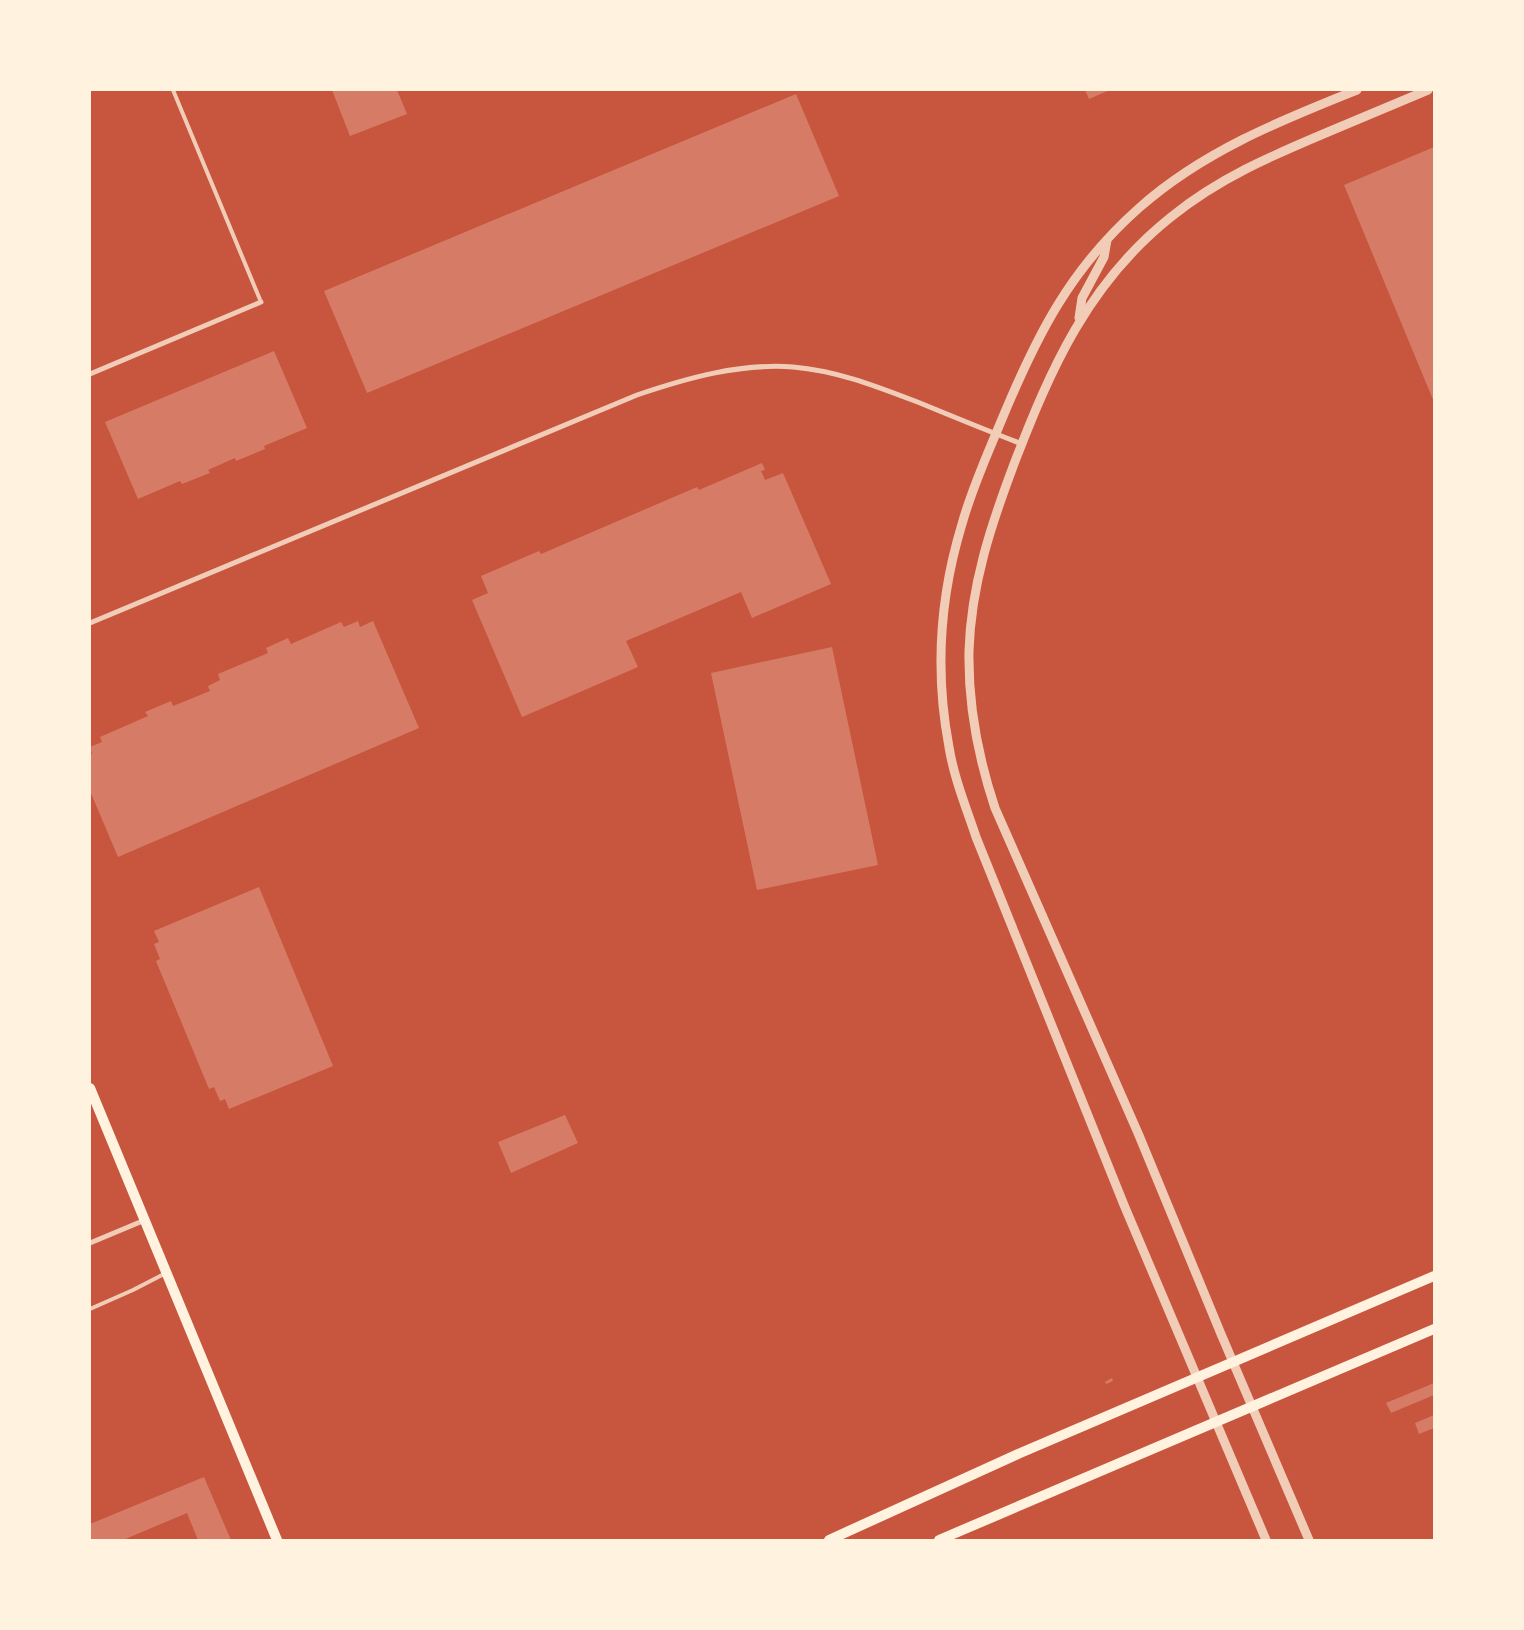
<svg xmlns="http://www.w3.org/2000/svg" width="1524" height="1630" viewBox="0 0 1524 1630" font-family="Bitter,serif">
<rect width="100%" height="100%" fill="#c8553d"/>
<g fill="#d67c66">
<polygon points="332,90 397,90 407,114 350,136"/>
<polygon points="1085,90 1110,90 1089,99"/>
<polygon points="796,94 839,196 367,393 324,291"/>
<polygon points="1434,147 1434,402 1344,185"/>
<polygon points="274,351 307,428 264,446 265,449 236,461 235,458 208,470 210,473 182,484 180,481 138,499 105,422"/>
<polygon points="762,463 765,470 761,471 765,480 783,473 831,584 752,618 741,592 626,641 638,667 522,717 472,600 488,593 481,576 539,551 541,554 697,487 699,490"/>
<polygon points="358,621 360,627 373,621 419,728 118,857 90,791 90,754 92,754 90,747 102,742 100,737 148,716 145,712 171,701 173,706 210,691 208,686 220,680 218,674 268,653 266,648 288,638 291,644 341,622 344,627"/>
<polygon points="832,647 878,865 757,890 711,673"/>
<polygon points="259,887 333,1066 229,1109 225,1099 220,1101 214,1087 209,1089 156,961 160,959 154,944 159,942 154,931"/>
<polygon points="565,1115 578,1143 511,1173 498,1142"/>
<polygon points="1112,1378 1113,1381 1106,1384 1105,1382"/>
<polygon points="1434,1383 1434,1395 1391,1413 1386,1403"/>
<polygon points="1434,1415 1434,1428 1419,1434 1415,1423"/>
<polygon points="204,1477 231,1540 198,1540 187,1513 123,1540 90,1540 90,1524"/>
</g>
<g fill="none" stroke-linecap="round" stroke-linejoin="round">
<g stroke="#f1ccb7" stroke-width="4">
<polyline points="173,90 261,302"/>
<polyline points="90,1309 133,1290 166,1273"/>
</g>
<g stroke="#f1ccb7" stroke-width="5">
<polyline points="90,374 261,302"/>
<path d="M90,623L637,395C687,378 740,363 793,367C839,371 878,387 920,403C954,417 988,431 1022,444"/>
<polyline points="90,1243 145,1220"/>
</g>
<g stroke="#f1ccb7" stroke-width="9">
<polyline points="1079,318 1082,298 1104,257 1107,240"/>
<path d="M1266,1540L1124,1205L976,837C966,807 954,778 949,747C935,673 940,596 962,524C972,488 988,453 1002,419C1037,335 1070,269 1139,208C1202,152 1279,121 1357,90"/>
<path d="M1309,1540L1221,1334L1138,1133L995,808C978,757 968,705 969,651C971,585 991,525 1014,464C1051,368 1088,283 1171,217C1219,178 1271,156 1328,132C1361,118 1394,104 1428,90"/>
</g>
<g stroke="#fff3e0" stroke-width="10">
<polyline points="90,1088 277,1540"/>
<polyline points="829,1540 1018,1454 1434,1276"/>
<polyline points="939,1540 1434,1329"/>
</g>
</g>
<rect width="1524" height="1630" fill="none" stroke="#fff3e0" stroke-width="182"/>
</svg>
